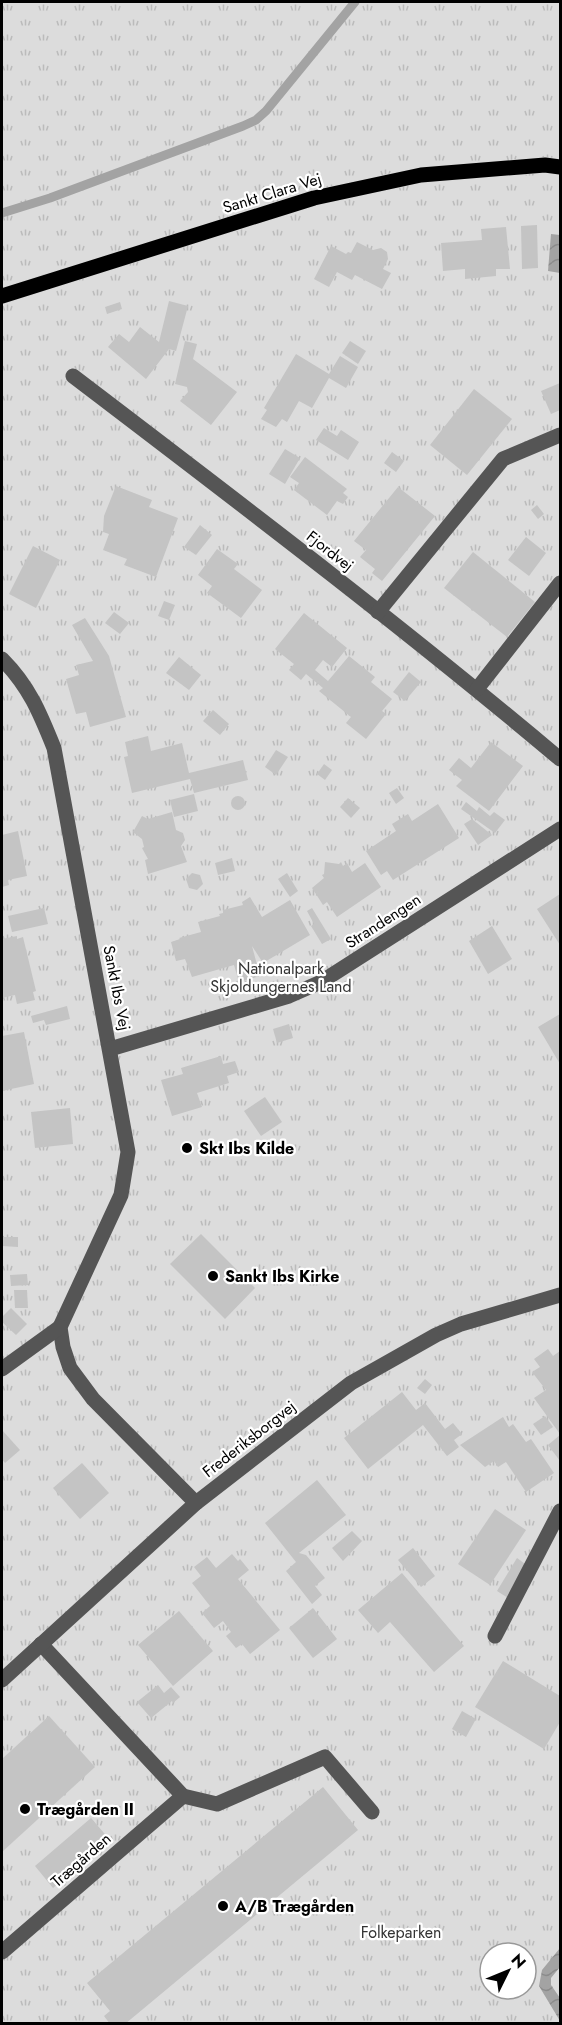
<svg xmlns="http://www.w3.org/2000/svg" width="562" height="2025" viewBox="0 0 562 2025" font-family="Jost,sans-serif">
<defs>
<pattern id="park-tufts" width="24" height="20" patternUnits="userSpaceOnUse" patternTransform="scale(1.5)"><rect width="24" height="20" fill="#dcdcdc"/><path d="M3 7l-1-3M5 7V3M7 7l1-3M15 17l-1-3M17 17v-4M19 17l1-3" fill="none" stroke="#bbb"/></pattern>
<pattern id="water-waves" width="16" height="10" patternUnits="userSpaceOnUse" patternTransform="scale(1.5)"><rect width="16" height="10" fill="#a3a3a3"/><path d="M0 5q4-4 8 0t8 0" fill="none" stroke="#8b8b8b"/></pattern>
</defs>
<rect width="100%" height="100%" fill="#fff"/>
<path fill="url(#park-tufts)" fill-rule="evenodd" d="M2,2H560V2023L2,2024ZM490,1953H526V1989H490Z"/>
<g fill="url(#water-waves)">
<polygon points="551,234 560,235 560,273 548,271"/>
<polygon points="560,1948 560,1967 551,1978 551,1985 560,1998 560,2021 539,1986 542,1970"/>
</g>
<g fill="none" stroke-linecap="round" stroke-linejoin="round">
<polyline stroke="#a3a3a3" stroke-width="9" points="2,213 50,198 243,126 256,120 266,111 355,2"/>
</g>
<g fill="#c4c4c4">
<polygon points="537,225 538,268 522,269 521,226"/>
<polygon points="506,227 510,269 496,269 496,276 465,279 465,269 443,271 441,243 482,240 481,229"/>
<polygon points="357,242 373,250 381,248 387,252 388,259 383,269 391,273 382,289 355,275 352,280 337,272 329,287 314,279 331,246 346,254 348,252 351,253"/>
<polygon points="169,301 188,306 176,351 169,349 146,379 108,347 119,334 129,342 140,327 159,342"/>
<polygon points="120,302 122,309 107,314 105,307"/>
<polygon points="185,341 197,344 193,359 237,392 211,425 180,401 188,392 187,387 175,384"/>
<polygon points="350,341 366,351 358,364 342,353"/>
<polygon points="296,354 329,374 340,356 358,367 346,388 329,378 312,408 299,401 287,422 282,419 276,427 261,419 267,410 264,408"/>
<polygon points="560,383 560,410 551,414 541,391"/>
<polygon points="474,389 512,419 467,475 430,445"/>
<polygon points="324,428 337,436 341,430 359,442 348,460 316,440"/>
<polygon points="285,449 300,458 285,484 269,474"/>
<polygon points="392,452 404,461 396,472 384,463"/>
<polygon points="305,457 347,489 343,493 348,497 343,504 337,501 327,515 294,490 299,483 290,477"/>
<polygon points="116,486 152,500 149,507 178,518 156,577 124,565 127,559 103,550 109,534 103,532 104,516"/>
<polygon points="398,487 435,516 382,581 372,573 375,569 360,557 366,550 354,541"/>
<polygon points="537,505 544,514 538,519 531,510"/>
<polygon points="200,525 212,535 196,555 184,547"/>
<polygon points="526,537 546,553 529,576 508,560"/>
<polygon points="33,546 60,560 36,608 9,594"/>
<polygon points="217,549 238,564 234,569 262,590 241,618 207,593 212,586 198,575"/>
<polygon points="473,552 535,602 507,637 444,588"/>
<polygon points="164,601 175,605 169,620 158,616"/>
<polygon points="114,612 129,623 120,634 105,623"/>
<polygon points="304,613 347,648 332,667 323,660 315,670 328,681 349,656 375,677 371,682 392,699 382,711 386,714 366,739 346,723 351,717 319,691 323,688 306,674 301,680 289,670 294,664 275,649"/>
<polygon points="85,618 109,656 126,717 90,727 86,712 76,714 66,679 79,675 76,665 93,661 72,625"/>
<polygon points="179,657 201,675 189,690 166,673"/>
<polygon points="409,672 421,682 405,701 393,692"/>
<polygon points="213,710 229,724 220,735 203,721"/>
<polygon points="148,736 151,751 182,743 189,773 243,760 248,780 194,793 190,779 132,793 124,757 128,756 125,742"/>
<polygon points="491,742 523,766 489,811 456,786 462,780 449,770 459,758 471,768"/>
<polygon points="276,750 288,757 276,775 265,767"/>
<polygon points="324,764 332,770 325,780 317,774"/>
<polygon points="397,788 404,798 396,804 389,793"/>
<polygon points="194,794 198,811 174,817 170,800"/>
<circle cx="238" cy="803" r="7"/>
<polygon points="348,798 360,808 351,818 340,807"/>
<polygon points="466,802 477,811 479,807 490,816 494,812 505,820 495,833 461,809"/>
<polygon points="438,804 459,838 393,880 387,871 381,875 366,851 396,831 392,824 408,814 412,821"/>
<polygon points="172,812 176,830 183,833 185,840 181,846 187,862 148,874 145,860 148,859 142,848 144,847 142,839 133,832 142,816 148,819"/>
<polygon points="472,819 492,835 478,845 464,824"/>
<polygon points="18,831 27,876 8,880 9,885 2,887 2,835"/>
<polygon points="232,858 235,871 218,875 215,863"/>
<polygon points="325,862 339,864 341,862 343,866 347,863 352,872 365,863 381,887 337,917 327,902 323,905 312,888 324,878 322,875 324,874"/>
<polygon points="192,873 200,875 203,884 197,890 189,888 186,879"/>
<polygon points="287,873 298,891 290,897 278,879"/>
<polygon points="560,894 560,945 537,909"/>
<polygon points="250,897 262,917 290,900 310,935 263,963 252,946 260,976 239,982 234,965 192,977 185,959 176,961 171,942 180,939 179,938 201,932 198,922 220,916 219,914 223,913 223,910 243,905 242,902"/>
<polygon points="44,908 48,924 12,932 8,916"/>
<polygon points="312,908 331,939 322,944 311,926 314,924 307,911"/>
<polygon points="492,926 512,959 488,974 469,941"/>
<polygon points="17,936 17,939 23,937 36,991 33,992 35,1000 17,1004 15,995 2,998 2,939"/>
<polygon points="67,1006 70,1019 46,1025 44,1020 33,1023 31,1016"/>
<polygon points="560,1014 560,1064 538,1027"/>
<polygon points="289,1024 293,1038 277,1043 273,1029"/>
<polygon points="24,1032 34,1084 2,1091 2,1036"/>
<polygon points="221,1056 223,1064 235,1061 239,1072 227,1076 229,1083 197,1093 202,1107 172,1116 161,1080 183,1074 181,1068"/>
<polygon points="265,1097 282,1122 261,1136 244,1111"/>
<polygon points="70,1108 73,1144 35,1148 31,1112"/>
<polygon points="201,1234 255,1288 225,1319 170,1264"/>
<polygon points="2,1237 18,1237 18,1247 2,1246"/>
<polygon points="27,1274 28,1285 11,1286 10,1275"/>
<polygon points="14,1290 27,1290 28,1308 15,1308"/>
<polygon points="11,1308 27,1324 16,1335 2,1322 2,1317"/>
<polygon points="548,1349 553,1356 560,1351 560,1434 534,1398 546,1390 532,1372 540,1367 534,1359"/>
<polygon points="425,1379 432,1385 425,1394 417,1388"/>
<polygon points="402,1392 416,1410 425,1403 445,1429 453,1423 462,1434 454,1440 459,1447 447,1456 423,1425 368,1469 344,1438"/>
<polygon points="545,1416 553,1427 541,1435 533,1424"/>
<polygon points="503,1417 509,1427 513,1424 526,1442 531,1439 554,1473 526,1492 506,1462 498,1467 494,1461 485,1467 460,1445"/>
<polygon points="2,1430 20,1450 5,1463 2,1459"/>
<polygon points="560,1435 560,1461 548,1445"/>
<polygon points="82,1463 109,1493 80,1519 53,1488"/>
<polygon points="317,1480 346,1515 299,1553 306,1555 325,1578 315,1586 322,1595 312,1604 286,1571 296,1562 265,1523"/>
<polygon points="495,1509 526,1530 490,1585 458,1564"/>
<polygon points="352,1531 362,1541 343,1561 332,1548"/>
<polygon points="413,1548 435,1576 421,1587 398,1560"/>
<polygon points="232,1554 238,1561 240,1559 249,1570 238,1579 280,1630 250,1654 242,1644 236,1648 226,1636 231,1632 223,1621 214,1628 202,1613 210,1606 192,1583 201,1576 194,1567 207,1557 216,1568"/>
<polygon points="517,1558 528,1566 508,1598 497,1591"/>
<polygon points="402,1573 464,1646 434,1672 390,1622 378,1633 358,1610"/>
<polygon points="313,1608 337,1639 313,1658 289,1628"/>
<polygon points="179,1611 213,1651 173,1686 138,1645"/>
<polygon points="503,1661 560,1696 560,1722 544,1749 475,1707"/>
<polygon points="158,1685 164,1693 171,1687 180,1697 173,1703 172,1701 151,1718 137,1702"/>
<polygon points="462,1711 476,1719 466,1737 452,1729"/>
<polygon points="49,1716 95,1767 2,1852 2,1759"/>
<polygon points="323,1787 358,1830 125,2024 110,2024 104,2016 110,2011 87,1983"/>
<polygon points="91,1818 110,1840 53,1888 35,1866"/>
</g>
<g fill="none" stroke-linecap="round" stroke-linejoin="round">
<g stroke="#dbdbdb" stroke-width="16">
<polyline id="major" points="2,296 314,198 421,175 545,165 560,167"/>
</g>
<g stroke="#555" stroke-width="15">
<path d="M73,376C237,501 402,626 560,759"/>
<polyline points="378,612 503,459 560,435"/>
<path d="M2,659C29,686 40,713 54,748L128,1152L121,1195L60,1327L63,1347L70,1368L93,1399L196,1503"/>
<polyline points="477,689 560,583"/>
<polyline points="110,1049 289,996 321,982 560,829"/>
<polyline points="2,1369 60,1327"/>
<polyline points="495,1636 560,1511"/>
<polyline points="41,1644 183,1796"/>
<polyline points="2,1680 196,1503 351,1383 436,1335 461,1324 560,1295"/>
<polyline points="2,1952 183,1796 217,1804 325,1757 372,1812"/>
</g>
<use href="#major" stroke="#000" stroke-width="15"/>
</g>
<g fill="#000" stroke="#fff" stroke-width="2">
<circle cx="187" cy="1148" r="6"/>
<circle cx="213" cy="1276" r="6"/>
<circle cx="25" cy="1809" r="6"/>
<circle cx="223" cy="1906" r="6"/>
</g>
<g text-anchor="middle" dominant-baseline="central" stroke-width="4.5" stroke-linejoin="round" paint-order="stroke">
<g font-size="16" fill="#000" stroke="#fff">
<text transform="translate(272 193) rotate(-17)">Sankt Clara Vej</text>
<text transform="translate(330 551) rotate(38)">Fjordvej</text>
<text transform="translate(383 921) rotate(-33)">Strandengen</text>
<text transform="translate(117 988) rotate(79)">Sankt Ibs Vej</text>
<text transform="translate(249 1439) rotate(-38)">Frederiksborgvej</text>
<text transform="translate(81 1860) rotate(-41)">Trægården</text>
</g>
<g font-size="16" fill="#333" stroke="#fff">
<text x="281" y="968">Nationalpark<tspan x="281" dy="18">Skjoldungernes Land</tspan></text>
<text x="401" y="1932">Folkeparken</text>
</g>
<g font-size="16" font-weight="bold" fill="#000" stroke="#fff" text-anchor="start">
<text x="199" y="1148">Skt Ibs Kilde</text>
<text x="225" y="1276">Sankt Ibs Kirke</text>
<text x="37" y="1809">Trægården II</text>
<text x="235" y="1906">A/B Trægården</text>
</g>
</g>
<rect width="562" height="2025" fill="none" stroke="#000000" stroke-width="6"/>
<g transform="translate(508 1971) rotate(47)"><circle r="28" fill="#ffffff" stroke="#999999" stroke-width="1.5"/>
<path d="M0-4.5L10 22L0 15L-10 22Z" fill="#000000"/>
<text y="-9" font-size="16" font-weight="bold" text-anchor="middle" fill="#000000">N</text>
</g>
</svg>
